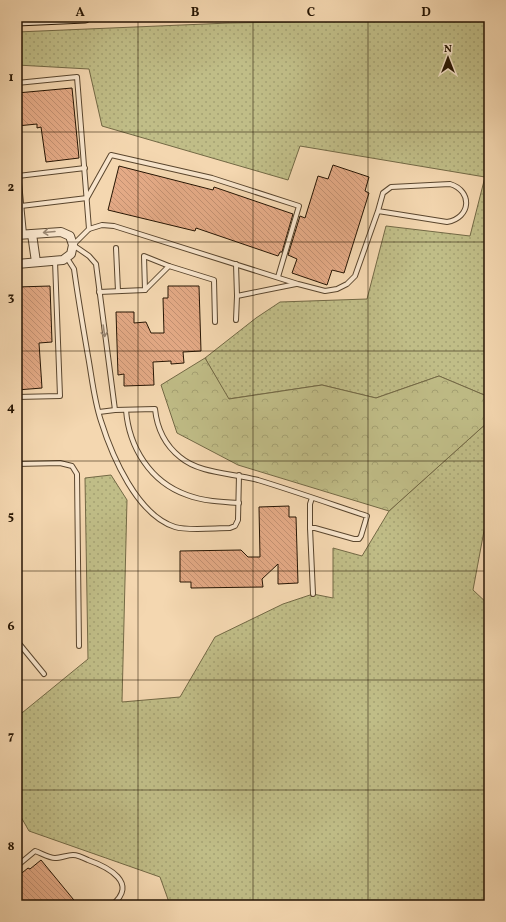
<svg xmlns="http://www.w3.org/2000/svg" width="506" height="922" viewBox="0 0 506 922" font-family="Vollkorn,serif">
<defs>
<pattern id="grass-dots" width="8" height="8" patternUnits="userSpaceOnUse"><rect width="8" height="8" fill="#c0bd87"/><path d="M2 2h.1M6 6h.1" fill="none" stroke="#a5a273" stroke-width="1.8" stroke-linecap="round"/></pattern>
<pattern id="forest-crowns" width="20" height="18" patternUnits="userSpaceOnUse"><rect width="20" height="18" fill="#c0bd87"/><path d="M2 6a3 3 0 1 1 6 0M12 15a3 3 0 1 1 6 0" fill="none" stroke="#a5a273"/></pattern>
<pattern id="building-back-hatch" width="6" height="6" patternUnits="userSpaceOnUse"><rect width="6" height="6" fill="#e4aa86"/><path d="M-1 5l2 2M0 0l6 6M5-1l2 2" fill="none" stroke="#c39172"/></pattern>
</defs>
<rect width="100%" height="100%" fill="#f4d7b0"/>
<filter id="stains"><feTurbulence type="fractalNoise" baseFrequency=".005" numOctaves="4"/><feColorMatrix values="0 0 0 0 .2 0 0 0 0 .09 0 0 0 0 .02 0 0 0 .5 -.17"/></filter>
<radialGradient id="worn" r=".72"><stop offset=".6" stop-color="#630" stop-opacity="0"/><stop offset="1" stop-color="#630" stop-opacity=".3"/></radialGradient>
<g fill="url(#grass-dots)" stroke="#736945">
<polygon points="465,19 489,19 489,397 439,376 376,398 322,385 228,399 205,358 256,318 280,302 367,299 386,226 470,236 485,177 300,146 288,180 102,126 89,69 17,65 17,32 229,23"/>
<polygon points="489,421 489,504 473,590 489,605 489,905 170,905 160,877 29,831 17,810 17,717 88,659 85,478 111,475 127,500 122,702 180,697 215,637 283,604 313,594 333,598 333,548 362,556 389,511"/>
</g>
<polygon fill="url(#forest-crowns)" stroke="#736945" points="205,358 229,399 322,385 376,398 439,376 489,397 489,421 389,511 238,465 177,433 161,385"/>
<g fill="url(#building-back-hatch)" stroke="#261503">
<polygon points="72,88 79,158 46,162 41,127 37,128 37,124 17,126 17,93"/>
<polygon points="333,165 369,177 365,191 369,193 344,273 332,270 327,285 292,273 297,259 288,255 300,216 305,218 318,176 328,179"/>
<polygon points="119,166 213,190 214,187 293,214 282,252 280,252 278,256 196,228 195,231 108,210"/>
<polygon points="50,286 52,342 39,343 42,388 17,390 17,354 21,353 20,316 17,316 17,287"/>
<polygon points="168,286 199,286 201,351 183,352 184,363 171,364 171,361 153,362 154,385 124,386 124,374 118,375 116,312 134,312 134,323 146,322 151,333 164,333 163,298 168,298"/>
<polygon points="289,506 289,517 296,517 298,583 278,584 278,564 262,579 263,587 191,588 191,582 180,582 180,551 241,550 248,557 260,557 259,507"/>
<polygon points="41,860 78,905 17,905 17,877 28,868 30,869"/>
</g>
<g fill="none" stroke-linecap="round" stroke-linejoin="round">
<g stroke="#5a462e" stroke-width="6">
<g id="service">
<polyline points="17,83 77,77 89,229 73,245 89,256 96,264 115,410"/>
<polyline points="17,162 24,234"/>
<polyline points="18,176 85,168"/>
<polyline points="21,206 87,198 111,155 212,178 299,206 278,277"/>
<path d="M89,229L102,225L114,226L298,284L325,291L337,289L347,284L355,276L378,211L447,222C471,218 473,191 450,184L391,187L383,193L378,211"/>
<polyline points="116,248 118,291"/>
<path d="M67,258L74,269C78,298 83,327 88,356C92,378 94,400 101,421C112,456 137,515 175,527C188,531 215,528 230,528L235,526L238,520L239,475"/>
<polyline points="236,264 237,296 296,284"/>
<polyline points="145,290 144,256 169,266"/>
<polyline points="99,292 145,290 169,266 214,280 215,322"/>
<polyline points="236,320 237,296"/>
<polyline points="17,397 60,396 55,261"/>
<path d="M126,410C129,447 150,482 187,495C203,501 221,502 239,503"/>
<path d="M99,412L115,410L155,409C157,428 165,445 180,457C200,474 233,473 258,480C294,491 331,504 367,516L361,536L359,539H354L315,528H310"/>
<polyline points="17,464 60,463 72,466 77,474 79,646"/>
<polyline points="312,498 310,504 310,528 313,594"/>
<polyline points="17,641 44,674"/>
<path d="M17,866L35,851C41,853 49,858 55,858C61,858 67,855 73,855C78,855 84,858 88,860C108,867 139,883 112,905"/>
</g>
</g>
<g stroke="#5a462e" stroke-width="10">
<g id="minor">
<polyline points="32,234 36,262"/>
<polyline points="17,235 61,232 70,236 73,245 71,254 63,260 17,264"/>
</g>
</g>
<g stroke="#261503" stroke-width="13">
<polyline id="secondary" points="17,20 85,17"/>
</g>
<use href="#service" stroke="#f8e5cc" stroke-width="4"/>
<use href="#minor" stroke="#f8e5cc" stroke-width="8"/>
<use href="#secondary" stroke="#f8e5cc" stroke-width="11"/>
</g>
<defs><path id="oneway-shaft" d="M-6 0H5M1.5-3L5.5 0L1.5 3" fill="none" stroke-width="1.6" stroke-linecap="round" stroke-linejoin="round"/></defs>
<g stroke="#9a8772">
<use href="#oneway-shaft" transform="translate(49 232) rotate(175)"/>
<use href="#oneway-shaft" transform="translate(104 331) rotate(82)"/>
</g>
<path fill="none" stroke="#261503" stroke-width="1" stroke-opacity="0.55" d="M138,17V905M253,17V905M368,17V905M17,132H489M17,242H489M17,351H489M17,461H489M17,571H489M17,680H489M17,790H489"/>
<rect width="506" height="922" fill="none" stroke="#f4d7b0" stroke-width="44"/>
<g transform="translate(448 58)" stroke="#f8e5cc" stroke-width="3" paint-order="stroke">
<path d="M0-3L7 15L0 10L-7 15Z" fill="#261503"/>
<text y="-6" font-size="11" font-weight="bold" text-anchor="middle" fill="#261503">N</text>
</g>
<rect x="22" y="22" width="462" height="878" fill="none" stroke="#261503" stroke-width="1.5"/>
<g font-size="13" text-anchor="middle" font-weight="bold" fill="#261503">
<text x="80" y="16">A</text>
<text x="195" y="16">B</text>
<text x="311" y="16">C</text>
<text x="426" y="16">D</text>
<text x="11" y="81">1</text>
<text x="11" y="191">2</text>
<text x="11" y="301">3</text>
<text x="11" y="411">4</text>
<text x="11" y="520">5</text>
<text x="11" y="630">6</text>
<text x="11" y="740">7</text>
<text x="11" y="850">8</text>
</g>
<rect width="100%" height="100%" filter="url(#stains)"/>
<rect width="100%" height="100%" fill="url(#worn)"/>
</svg>
